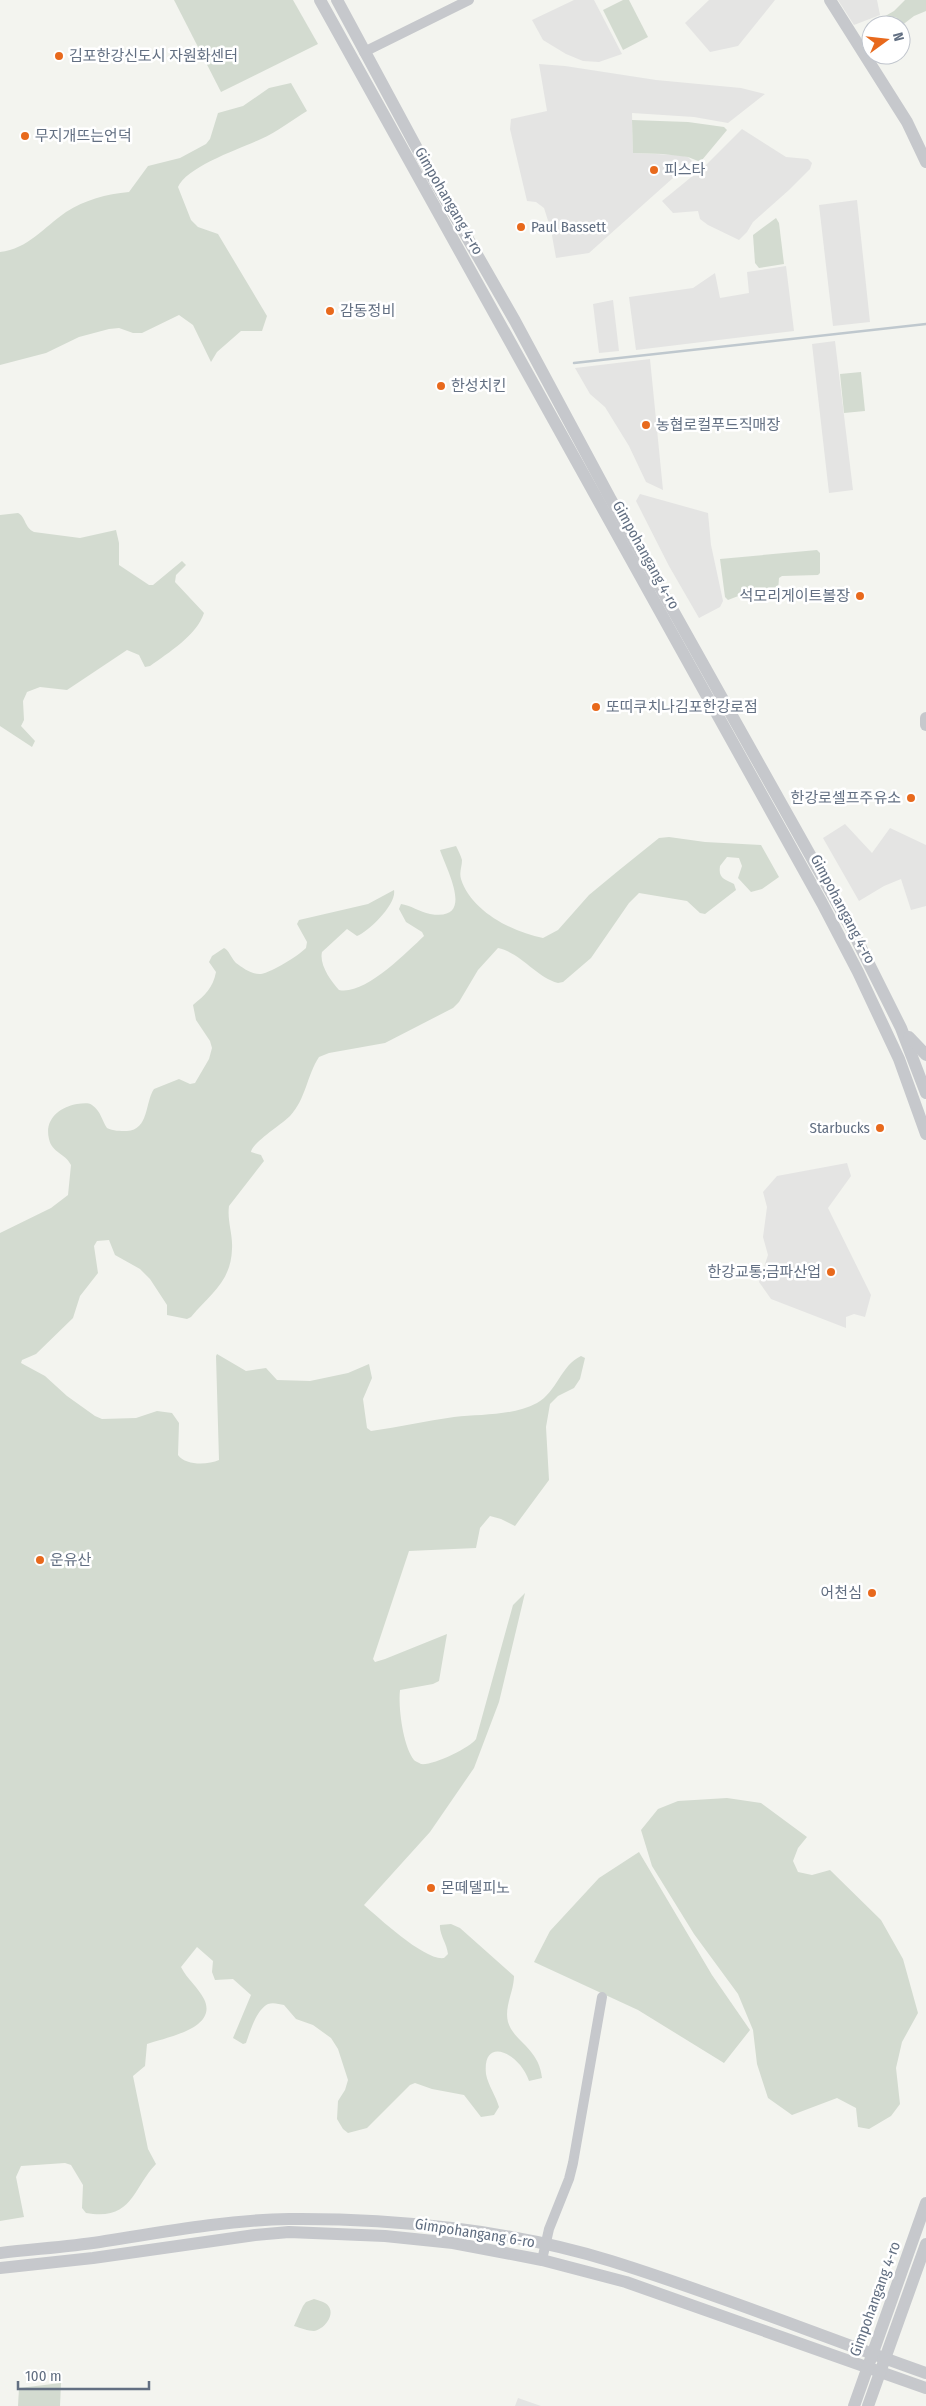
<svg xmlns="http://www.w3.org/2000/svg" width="926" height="2406" viewBox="0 0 926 2406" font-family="'Fira Sans Condensed','Noto Sans KR',sans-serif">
<rect width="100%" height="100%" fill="#f3f4ef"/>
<g fill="#e4e4e3">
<polygon points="574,0 594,0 622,54 599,62 583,61 566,54 543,40 532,20"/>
<polygon points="709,0 775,0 738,46 710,52 685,23"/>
<polygon points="838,0 877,0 880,15 854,25"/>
<polygon points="539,64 565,66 656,80 741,88 765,94 728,123 694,117 632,113 633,153 678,155 688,157 692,161 589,253 556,258 551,230 544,208 536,202 527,201 510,129 511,119 547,111"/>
<polygon points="742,129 786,157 808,159 812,163 810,169 789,190 753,222 747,232 739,240 708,225 700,219 698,211 673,213 662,201 706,165"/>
<polygon points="857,200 870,322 833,326 819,205"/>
<polygon points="786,266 794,331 636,350 629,297 693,288 715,273 720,298 749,293 747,272"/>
<polygon points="613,300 619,351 599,353 593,304"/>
<polygon points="835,341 853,490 829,493 812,344"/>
<polygon points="650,359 663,490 646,482 629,446 605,407 590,394 575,368"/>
<polygon points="640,494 708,513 711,545 723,601 720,607 699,618 669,566 636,501"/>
<polygon points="845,824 872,853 890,828 926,845 926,906 911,910 901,879 884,886 859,901 823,838"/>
<polygon points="847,1163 851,1176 828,1208 871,1295 865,1317 854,1314 846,1317 846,1328 771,1299 759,1282 768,1255 763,1237 767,1207 763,1192 777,1176"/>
<polygon points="518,2398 541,2406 515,2406"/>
</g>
<g fill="#d3dbd0">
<polygon points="174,0 293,0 318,44 221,92"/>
<polygon points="623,0 629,0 648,37 623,50 603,10"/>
<polygon points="905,0 926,0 926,11 914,16 901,26 871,25 871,39 867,32 868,26 894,11"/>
<path d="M291,83L307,111C292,120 277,132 261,139C241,148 186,167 178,187L191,220L198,227L218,234L267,316L262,331H241L217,352L211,362L193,325L179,315L142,333H133L119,328L109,329L79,337L46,353L0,365V252C28,249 44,227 66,212C85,200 106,194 129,192L148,166L180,158L206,144L210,139L218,113L243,106L269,88Z"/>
<polygon points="632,120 688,122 724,127 727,130 702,160 698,161 688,157 663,154 633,153"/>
<polygon points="776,218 779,223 784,264 759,268 755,263 753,235"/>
<polygon points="861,372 865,411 844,413 840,374"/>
<path d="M18,513C26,517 24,527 34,532L80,538L116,530L119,543V565L149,585H153L182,561L186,565L176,575L175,582L204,613C197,635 168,653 150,666L145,667L139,655L127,650L67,690L40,687L27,692L23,701L24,720L21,726L35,741L32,747L0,726V515Z"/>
<polygon points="817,550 820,553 820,573 818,575 782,576 779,578 778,591 746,593 728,600 725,597 720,559"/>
<path d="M669,837L705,842L761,845L779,877L762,889L751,892L738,878L742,866L739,858L727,857L720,866C718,879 725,879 734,884L736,890L705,914L700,913L687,901L639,893L629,903L591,958L563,982L558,983C536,977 521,953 498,948L478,970L459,1002L453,1008L385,1043L329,1053L319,1057C307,1075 306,1099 290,1116C282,1124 252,1143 251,1152L261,1155L264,1161L229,1206C227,1221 233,1234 232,1249C231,1282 210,1294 191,1317L187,1319L167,1315V1305L150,1279L140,1269L115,1255L109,1240L97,1241L94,1246L98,1273L80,1296L73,1318L36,1354L22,1360L21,1363L45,1376L67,1396L95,1416L102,1419L136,1418L157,1411L172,1413L179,1423L178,1455C186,1466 208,1465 219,1460L216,1356L217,1354L246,1371L266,1368L277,1380L310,1381L348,1373L369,1364L372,1378L363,1399L367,1428L371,1431C399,1427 426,1421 454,1417C481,1414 512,1416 537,1403C557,1392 561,1365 581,1356L585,1358L580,1379L574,1388L558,1396L550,1404L546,1427L549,1480L515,1526L501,1519L490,1516L480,1528L476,1548L409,1551L373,1659L375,1662L385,1659L447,1634L439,1681L433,1684L400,1690C398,1707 403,1746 414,1760C415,1761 419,1763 421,1764C432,1766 470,1748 476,1739L513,1605L525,1593L499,1702L474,1768L430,1832L364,1905C379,1918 425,1961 444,1958L448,1954C447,1944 439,1934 440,1925L451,1924L460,1928L514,1976C514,1991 504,2007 508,2022C514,2042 539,2048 542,2078L529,2081C520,2053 482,2035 486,2074C488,2085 496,2096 499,2107L494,2115L481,2117L464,2095L432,2089L415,2083L410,2085L367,2128L348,2133L343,2129L337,2119L338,2101L345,2090L348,2080L338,2049L331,2038L313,2025L296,2019L284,2005C279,2004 273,2002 268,2004C256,2010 250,2032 246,2043L243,2044L233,2038L251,1995L233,1979L215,1980L212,1972L213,1961L197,1947L181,1967C187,1979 198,1987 204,1999C219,2029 163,2038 147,2044L145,2066L133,2076L148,2149L156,2164C132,2189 133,2221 86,2213L82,2208L83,2185L71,2165L65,2163L21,2166L16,2177L24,2217L0,2221V1233L51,1208L68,1195L71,1165C65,1153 52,1153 49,1139C44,1119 60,1107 77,1104C82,1104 87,1102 92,1105C101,1111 102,1121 107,1128C113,1131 120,1131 127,1131C149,1130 145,1102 154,1089L179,1079L190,1084L195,1083L209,1059L212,1048L210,1041L196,1020L193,1005C205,995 213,988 216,972L209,962L212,956L224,948C229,950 231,958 236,963C243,968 252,975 261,974C272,972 298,956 306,948L307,942L297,924L299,920L368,904L394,890C397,904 369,931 357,936L347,929L322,952C319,965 331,981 339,990C364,996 407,952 424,936L422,932L406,922L399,909L401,904C410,905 420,912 430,914C476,922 447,871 440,850L456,846C458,850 461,856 462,860C462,867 459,872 461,879C471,911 512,932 543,938L558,930L589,895L618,871L659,838Z"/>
<polygon points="727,1798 761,1803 807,1837 798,1848 793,1861 798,1872 812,1875 830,1870 881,1920 903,1959 918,2013 902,2042 896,2068 900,2104 891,2116 869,2129 858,2127 856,2108 837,2098 792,2115 768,2098 757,2064 753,2030 738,1994 694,1934 652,1866 641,1830 658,1809 678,1801"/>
<polygon points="639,1852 712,1975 750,2030 724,2063 638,2010 534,1962 550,1931 599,1878"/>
<path d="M314,2299C317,2300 322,2301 325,2303C338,2311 326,2329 314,2331C308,2331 301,2328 294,2326L303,2306L306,2302Z"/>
<polygon points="61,2383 60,2406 18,2406 19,2388"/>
</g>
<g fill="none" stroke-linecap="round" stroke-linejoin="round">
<polyline stroke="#bfc8ce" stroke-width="2.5" points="574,363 926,324"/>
<g stroke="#c6c8cc" stroke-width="10">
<polyline points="364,52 469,0"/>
<polyline points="542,2260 549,2229 569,2179 573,2163 602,1997"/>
</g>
<g stroke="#c6c8cc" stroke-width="12">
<polyline points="320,0 822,903 858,972 899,1059 926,1134"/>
<polyline points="337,0 433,178 515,321 610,498 851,928 901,1028 926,1093"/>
<polyline points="830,0 907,122 926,162"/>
<polyline points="926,718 926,725"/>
<polyline points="909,1037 926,1055"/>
<path d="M0,2253C33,2249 67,2247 100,2242C163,2232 226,2220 289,2219C394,2218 511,2230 611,2261C717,2294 821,2336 926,2373"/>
<polyline points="0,2268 93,2258 255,2235 289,2232 385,2236 453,2243 542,2260 626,2282 926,2388"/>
<polyline points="854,2406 926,2203"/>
<polyline points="868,2406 926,2244"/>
</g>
</g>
<g fill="#e8691c" stroke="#fff" stroke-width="2">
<circle cx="59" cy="56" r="5"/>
<circle cx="25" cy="136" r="5"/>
<circle cx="654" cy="170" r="5"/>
<circle cx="521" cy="227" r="5"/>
<circle cx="330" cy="311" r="5"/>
<circle cx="441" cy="386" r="5"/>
<circle cx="646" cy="425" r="5"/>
<circle cx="860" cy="596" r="5"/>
<circle cx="596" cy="707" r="5"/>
<circle cx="911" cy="798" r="5"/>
<circle cx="880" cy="1128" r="5"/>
<circle cx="831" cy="1272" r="5"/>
<circle cx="40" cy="1560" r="5"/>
<circle cx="872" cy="1593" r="5"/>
<circle cx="431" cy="1888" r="5"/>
</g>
<g text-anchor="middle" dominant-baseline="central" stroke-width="5" stroke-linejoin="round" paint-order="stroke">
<g font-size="15" fill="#626f82" stroke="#fff" text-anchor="start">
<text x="69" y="56">김포한강신도시 자원화센터</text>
<text x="35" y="136">무지개뜨는언덕</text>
<text x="664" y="170">피스타</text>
<text x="531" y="227">Paul Bassett</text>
<text x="340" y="311">감동정비</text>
<text x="451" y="386">한성치킨</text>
<text x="656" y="425">농협로컬푸드직매장</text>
<text x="850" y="596" text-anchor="end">석모리게이트볼장</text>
<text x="606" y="707">또띠쿠치나김포한강로점</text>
<text x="901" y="798" text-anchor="end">한강로셀프주유소</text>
<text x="870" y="1128" text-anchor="end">Starbucks</text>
<text x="821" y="1272" text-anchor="end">한강교통;금파산업</text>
<text x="50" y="1560">운유산</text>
<text x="862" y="1593" text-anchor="end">어천심</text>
<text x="441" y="1888">몬떼델피노</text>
</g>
<g font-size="15" fill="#626f82" stroke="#fff">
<text transform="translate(449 201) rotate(60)">Gimpohangang 4-ro</text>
<text transform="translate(646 555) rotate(61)">Gimpohangang 4-ro</text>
<text transform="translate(843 909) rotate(62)">Gimpohangang 4-ro</text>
<text transform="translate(475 2233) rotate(9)">Gimpohangang 6-ro</text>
<text transform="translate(875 2299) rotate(-70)">Gimpohangang 4-ro</text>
</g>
</g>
<g transform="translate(886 40) rotate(75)"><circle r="24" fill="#ffffff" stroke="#c0c5cd"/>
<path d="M0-4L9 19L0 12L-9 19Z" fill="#e8691c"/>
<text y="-8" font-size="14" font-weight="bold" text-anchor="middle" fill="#626f82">N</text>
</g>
<path d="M18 2381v8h131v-8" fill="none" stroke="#626f82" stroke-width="2.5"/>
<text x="25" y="2381" font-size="15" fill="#626f82" stroke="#ffffff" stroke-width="4" paint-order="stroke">100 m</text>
</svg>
